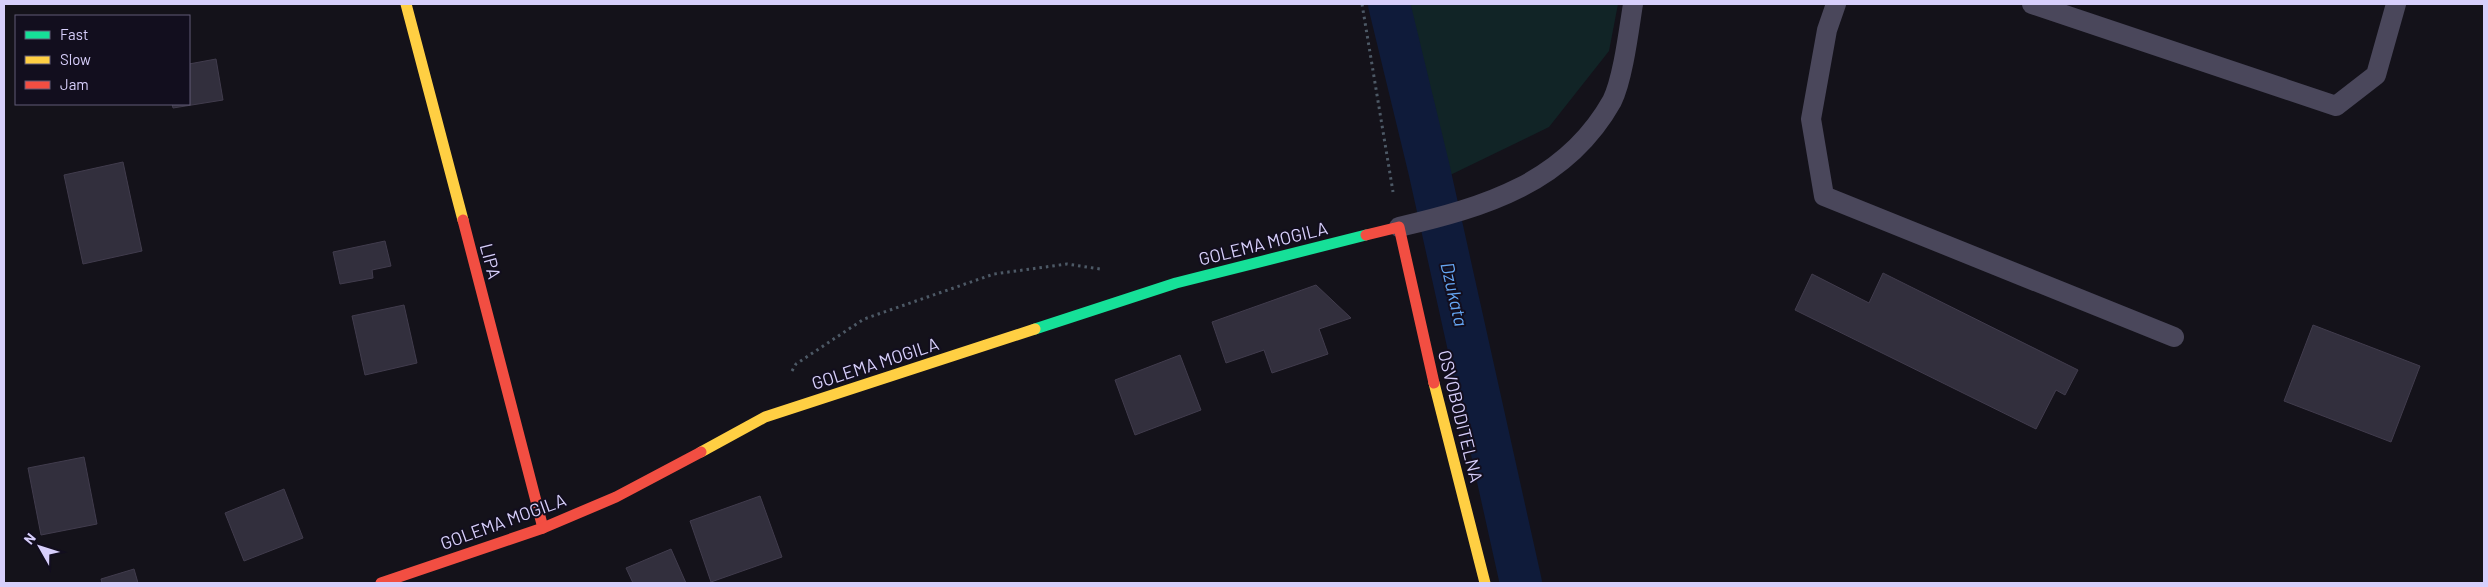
<svg xmlns="http://www.w3.org/2000/svg" width="2488" height="587" viewBox="0 0 2488 587" font-family="Barlow,sans-serif">
<rect width="100%" height="100%" fill="#14121a"/>
<polygon fill="#112426" points="1399,4 1618,4 1609,51 1549,127 1444,178"/>
<g fill="none" stroke-linecap="round" stroke-linejoin="round">
<polyline stroke="#0f1b3a" stroke-width="42" points="1389,4 1429,169 1521,583"/>
</g>
<g fill="#322f3d" stroke="#413c4d">
<polygon points="216,59 223,100 173,108 172,104 189,104 189,64"/>
<polygon points="123,162 142,251 83,264 64,175"/>
<polygon points="385,241 391,266 372,270 373,278 340,284 333,252"/>
<polygon points="1883,273 2078,370 2065,395 2056,390 2036,429 1795,310 1812,274 1869,303"/>
<polygon points="1316,285 1351,318 1319,329 1328,354 1272,373 1264,350 1226,363 1212,322"/>
<polygon points="404,305 417,363 365,375 352,316"/>
<polygon points="2313,325 2420,366 2391,442 2284,401"/>
<polygon points="1180,355 1201,410 1135,435 1115,380"/>
<polygon points="84,457 97,524 41,535 28,468"/>
<polygon points="284,489 303,538 244,561 225,513"/>
<polygon points="760,496 782,557 711,582 690,521"/>
<polygon points="671,549 686,583 633,583 626,568"/>
<polygon points="134,569 138,583 102,583 101,579"/>
</g>
<g fill="none" stroke-linecap="round" stroke-linejoin="round">
<g stroke="#4d5966" stroke-width="3" stroke-dasharray="2.5 4" stroke-linecap="butt">
<polyline points="1362,4 1393,192"/>
<polyline points="792,371 796,364 864,319 994,274 1067,264 1100,269"/>
</g>
<g stroke="#4a475b" stroke-width="20">
<polyline points="1836,4 1827,30 1811,119 1824,196 2174,337"/>
<polyline points="2032,4 2336,106 2376,75 2396,4"/>
<path d="M1399,227C1485,207 1566,183 1612,101C1623,79 1629,29 1633,4"/>
</g>
<polyline stroke="#16e098" stroke-width="11" points="1035,329 1176,283 1366,235"/>
<g stroke="#ffcf43" stroke-width="11">
<polyline points="406,4 463,220"/>
<polyline points="1434,383 1485,583"/>
<polyline points="701,452 765,417 1035,329"/>
</g>
<g stroke="#f24e42" stroke-width="11">
<polyline points="463,220 543,528"/>
<polyline points="1366,235 1399,227 1434,383"/>
<polyline points="381,583 543,528 616,497 701,452"/>
</g>
</g>
<g text-anchor="middle" dominant-baseline="central" stroke-width="4" stroke-linejoin="round" paint-order="stroke">
<g font-size="18" fill="#d7cffb" stroke="#120e1e">
<text transform="translate(1263 243) rotate(-14)">GOLEMA MOGILA</text>
<text transform="translate(491 261) rotate(75)">LIPA</text>
<text transform="translate(875 363) rotate(-18)">GOLEMA MOGILA</text>
<text transform="translate(1461 416) rotate(76)">OSVOBODITELNA</text>
<text transform="translate(503 521) rotate(-20)">GOLEMA MOGILA</text>
</g>
<g font-size="19" font-style="italic" fill="#65a6f3" stroke="#120e1e">
<text transform="translate(1455 294) rotate(77)">Dzukata</text>
</g>
</g>
<rect width="2488" height="587" fill="none" stroke="#d7cffb" stroke-width="10"/>
<rect x="15" y="15" width="175" height="90" fill="#120e1e" stroke="#615b76"/>
<rect x="25" y="31" width="25" height="8" fill="#16e098" stroke="#615b76"/>
<text x="60" y="40" font-size="15" fill="#d7cffb">Fast</text>
<rect x="25" y="56" width="25" height="8" fill="#ffcf43" stroke="#615b76"/>
<text x="60" y="65" font-size="15" fill="#d7cffb">Slow</text>
<rect x="25" y="81" width="25" height="8" fill="#f24e42" stroke="#615b76"/>
<text x="60" y="90" font-size="15" fill="#d7cffb">Jam</text>
<g transform="translate(40 547) rotate(309)" stroke="#120e1e" stroke-width="4" paint-order="stroke">
<path d="M0-4L9 19L0 12L-9 19Z" fill="#d7cffb"/>
<text y="-8" font-size="14" font-weight="bold" text-anchor="middle" fill="#d7cffb">N</text>
</g>
</svg>
